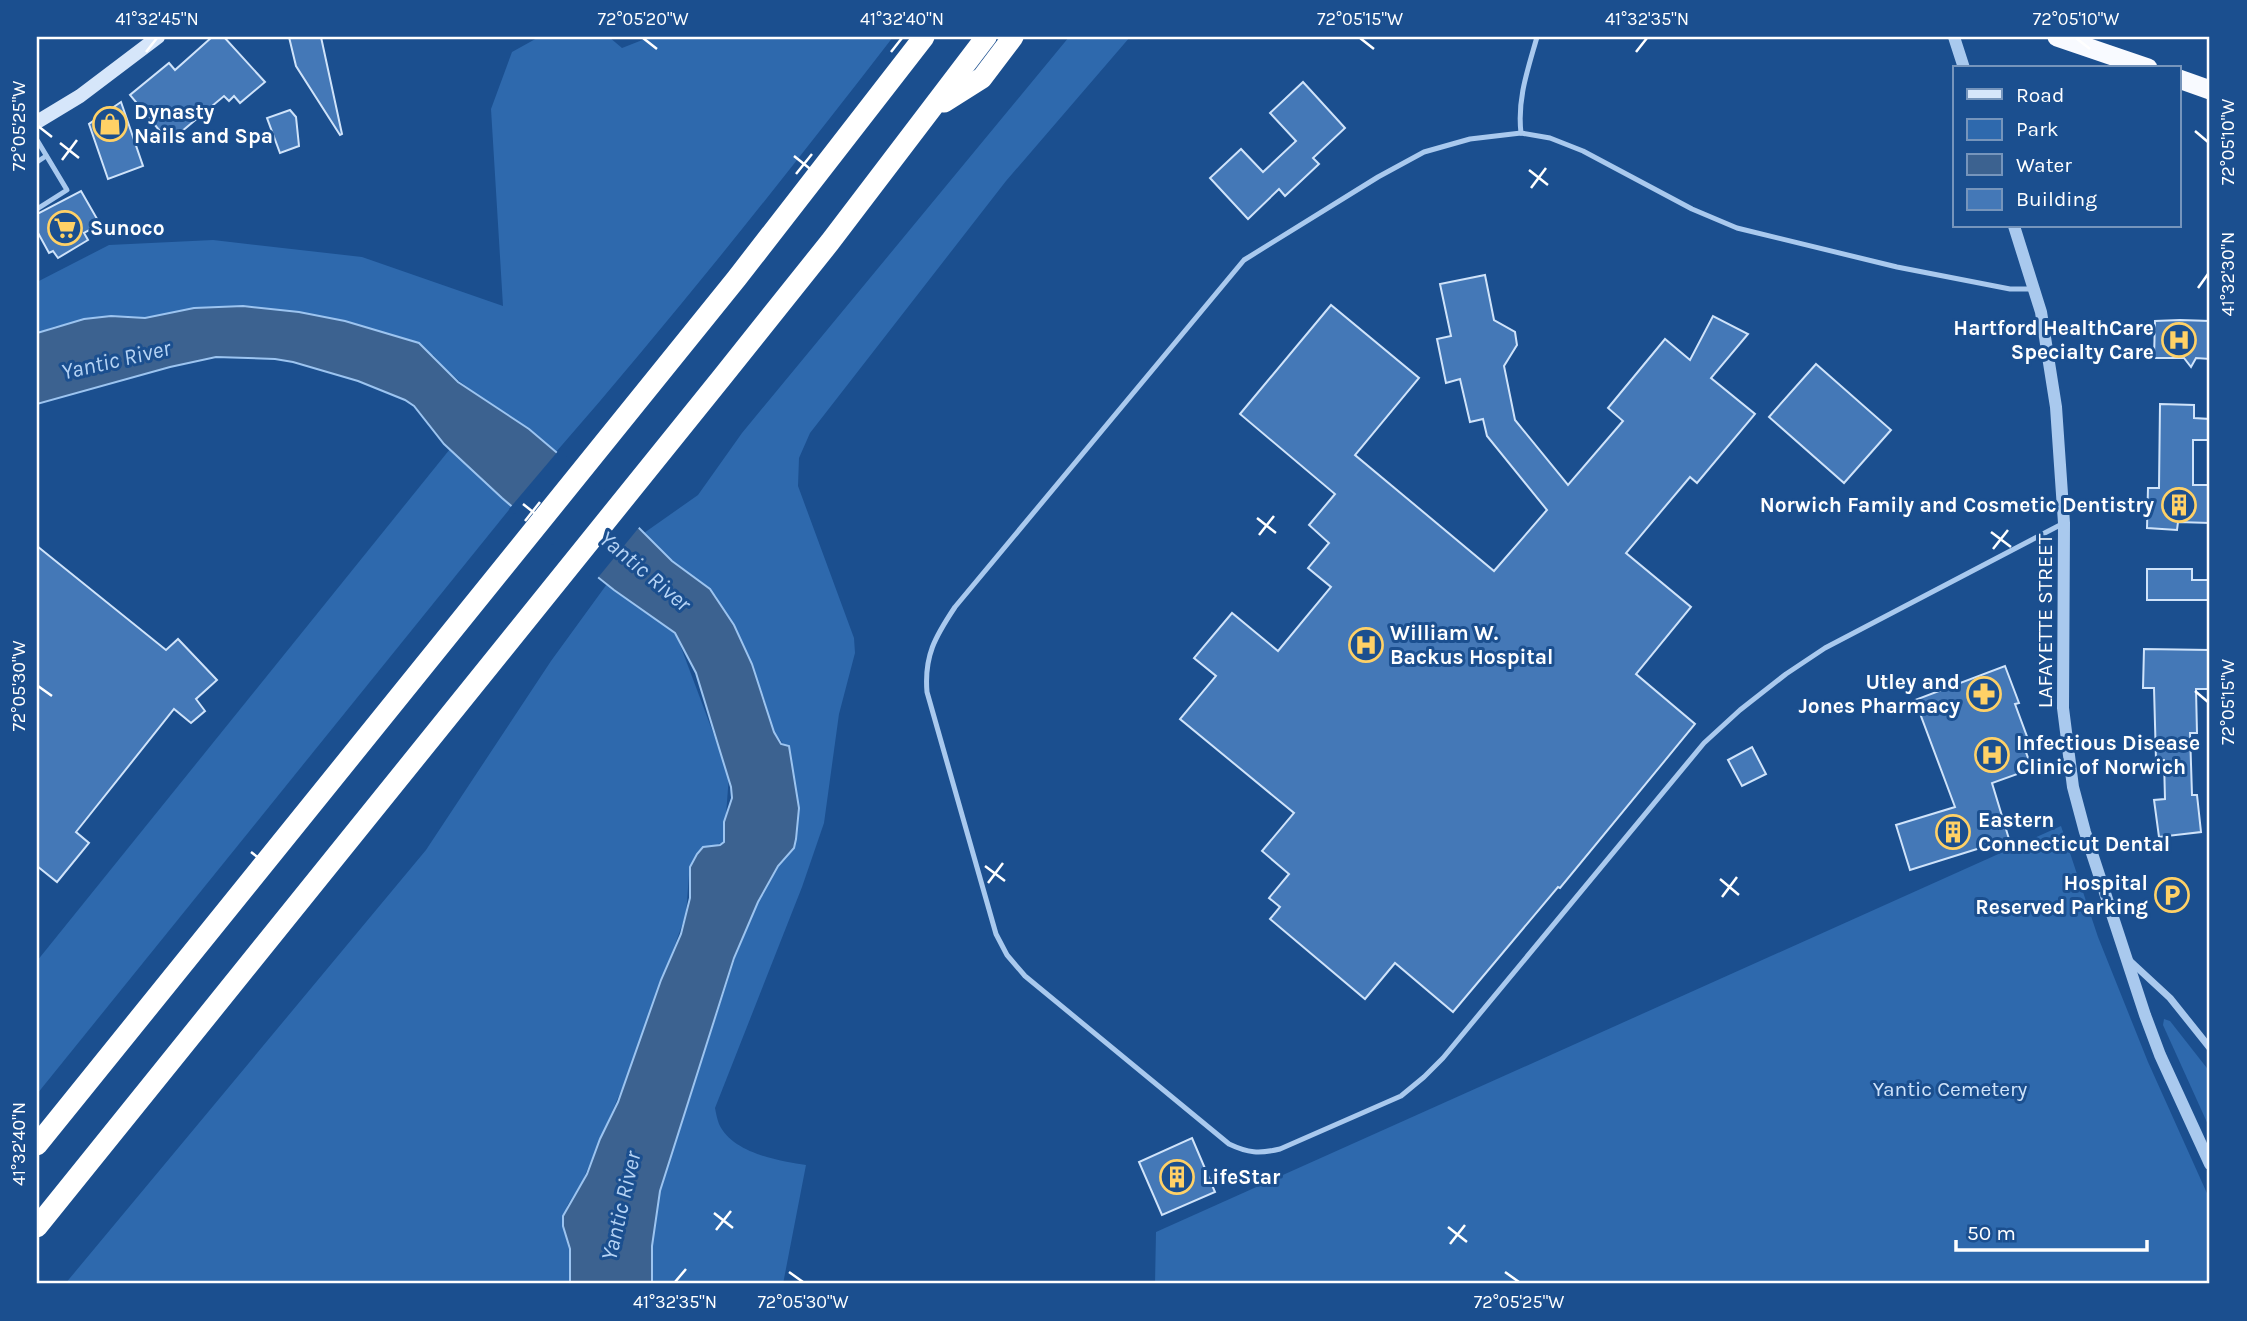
<svg xmlns="http://www.w3.org/2000/svg" width="2247" height="1321" viewBox="0 0 2247 1321" font-family="Karla,sans-serif">
<rect width="100%" height="100%" fill="#1b4f8f"/>
<g fill="#2e69ad">
<path d="M539,37H609L622,48L650,37H893C784,178 673,318 556,452C540,439 524,425 507,414C480,397 454,380 433,355L159,317L56,326L37,333V282L109,245L213,240L362,257L503,306L491,109L512,52Z"/>
<path d="M1069,37H1130L1006,181L810,433L799,458L798,486L854,638L855,653L839,714L824,823L802,887L715,1108C716,1113 717,1119 719,1124C732,1153 779,1161 806,1165L783,1284H652V1246L660,1191L735,958L758,902L778,866L796,839L799,808L789,751L774,732L761,689L716,596L672,561L644,533L698,495L742,433Z"/>
<polygon points="450,449 512,506 37,1094 37,961"/>
<polygon points="607,584 676,634 729,775 724,842 699,851 689,875 686,914 632,1065 582,1182 567,1206 564,1230 570,1253 571,1284 65,1284 426,850 551,661"/>
<polygon points="2061,826 2098,937 2148,1062 2210,1200 2210,1284 1155,1284 1156,1232"/>
<polygon points="2164,1019 2170,1021 2210,1072 2210,1129 2163,1025"/>
</g>
<polygon fill="#3c6290" stroke="#9cc4f0" stroke-width="2" points="243,306 299,312 345,321 419,343 458,382 529,429 602,491 672,561 710,589 734,625 752,664 774,732 781,744 789,746 799,808 796,839 794,848 778,866 758,902 734,958 660,1191 652,1246 652,1284 570,1284 570,1249 563,1226 563,1216 587,1174 600,1139 618,1102 661,980 681,934 690,898 690,867 697,854 703,847 720,845 724,842 724,822 732,798 731,787 696,673 675,633 614,590 556,544 502,498 444,444 414,406 405,400 358,381 293,362 275,359 216,357 170,367 37,404 37,333 84,319 111,316 145,318 194,308"/>
<polygon fill="#1b4f8f" points="559,450 604,489 641,525 596,580 509,509"/>
<g fill="#4478b7" stroke="#cfe3fa" stroke-width="2">
<polygon points="212,37 224,37 265,82 240,103 234,96 229,101 224,96 169,142 130,95 169,63 175,70"/>
<polygon points="289,37 321,37 342,134 340,135 296,66"/>
<polygon points="1303,82 1345,128 1313,158 1319,164 1285,196 1279,189 1248,219 1210,178 1241,149 1263,172 1296,141 1270,113"/>
<polygon points="121,102 143,166 108,179 89,124"/>
<polygon points="290,110 296,117 299,146 280,153 267,118"/>
<polygon points="81,191 100,224 84,233 88,240 58,258 53,251 49,253 37,231 37,214"/>
<polygon points="1485,275 1494,320 1515,332 1517,345 1504,366 1515,420 1568,485 1623,421 1608,408 1665,339 1690,360 1713,316 1748,334 1711,378 1755,414 1697,483 1690,477 1626,553 1691,607 1636,674 1695,724 1560,888 1558,887 1453,1012 1395,963 1365,999 1270,919 1280,907 1269,898 1289,874 1262,851 1294,813 1180,719 1216,676 1194,658 1232,613 1278,651 1331,587 1308,568 1329,543 1309,525 1335,494 1240,414 1331,305 1419,378 1355,455 1494,571 1547,510 1487,436 1483,419 1470,422 1460,379 1446,383 1437,339 1451,336 1440,284"/>
<polygon points="2180,320 2210,321 2210,359 2196,358 2191,367 2184,358 2154,358 2155,321"/>
<polygon points="1816,364 1891,430 1844,483 1769,417"/>
<polygon points="2160,404 2194,405 2194,418 2210,419 2210,440 2193,440 2193,485 2210,485 2210,523 2178,522 2177,530 2147,528 2148,488 2159,488"/>
<polygon points="37,546 166,650 178,639 217,680 196,699 205,711 191,723 174,709 76,832 89,843 57,882 37,866"/>
<polygon points="2147,569 2192,569 2192,580 2210,580 2210,600 2147,600"/>
<polygon points="2144,649 2210,650 2210,689 2196,689 2197,733 2190,733 2192,795 2197,795 2201,832 2159,837 2154,800 2165,799 2164,760 2156,760 2154,688 2143,688"/>
<polygon points="2005,666 2019,703 2015,704 2029,742 2023,744 2031,766 2022,770 2023,772 1992,783 2009,839 1910,870 1896,825 1955,807 1915,700"/>
<polygon points="1752,747 1766,774 1742,786 1728,760"/>
<polygon points="1192,1138 1215,1192 1162,1215 1139,1162"/>
</g>
<g fill="none" stroke-linecap="round" stroke-linejoin="round">
<g stroke="#a9c9ee" stroke-width="5">
<path d="M1521,133C1517,99 1528,69 1537,37"/>
<polyline points="37,140 67,190 37,209"/>
<polyline points="37,162 46,156"/>
<path d="M2031,289H2010L1897,267L1737,228L1692,209L1583,151L1550,138L1521,133L1470,139L1424,152L1378,177L1244,260L955,607C935,637 924,656 927,692L996,934L1007,955L1025,976L1229,1144C1248,1153 1259,1154 1280,1149L1401,1096L1424,1077L1443,1058L1704,743L1740,710L1786,674L1825,648L2062,524"/>
</g>
<polyline stroke="#a9c9ee" stroke-width="7" points="2130,961 2170,998 2210,1048"/>
<g stroke="#a9c9ee" stroke-width="12">
<polyline points="1954,37 1964,68"/>
<polyline points="2014,226 2041,312 2056,407 2064,523 2063,708 2073,787 2085,832 2145,1015 2160,1055 2210,1164"/>
</g>
<polyline stroke="#d6e6fa" stroke-width="14" points="37,122 80,96 158,37"/>
<g stroke="#f8faff" stroke-width="19">
<polyline points="2057,37 2148,68"/>
<polyline points="2179,79 2210,90"/>
</g>
<g stroke="#fff" stroke-width="21">
<polyline points="944,102 982,78 1013,37"/>
<polyline points="37,1145 737,278 924,37"/>
<polyline points="37,1227 723,376 830,242 986,37"/>
</g>
</g>
<path fill="none" stroke="#fff" stroke-width="2.5" d="M643,38L657,49M1360,38L1374,49M2076,38L2090,49M146,52L157,38M891,52L902,38M1636,52L1647,38M38,126L52,137M2195,131L2208,142M60,143L79,158M794,156L814,172M62,160L77,140M1529,170L1548,185M796,174L812,154M1531,188L1546,168M2198,288L2208,274M523,504L542,519M1257,518L1276,533M525,521L540,502M1991,532L2011,547M1259,535L1274,516M1993,549L2008,530M38,686L52,696M2195,691L2208,702M251,852L270,867M985,866L1005,881M253,869L268,850M1720,879L1739,895M988,883L1003,863M1722,897L1737,877M38,1144L49,1130M714,1213L733,1228M1448,1227L1467,1242M716,1230L731,1211M1450,1244L1465,1225M789,1272L803,1282M1505,1272L1519,1282M675,1282L686,1269"/>
<defs>
<g id="shop-ring" transform="scale(1.75)"><circle r="9.5" fill="#1b4f8f" stroke="#ffd166" stroke-width="1.5"/><path d="M-5-2.5h2.3a2.7 3.5 0 0 1 5.4 0H5L5.5 6h-11ZM-1.5-2.5h3a1.5 2.3 0 0 0-3 0Z" fill="#ffd166"/></g>
<g id="supermarket-ring" transform="scale(1.75)"><circle r="9.5" fill="#1b4f8f" stroke="#ffd166" stroke-width="1.5"/><path d="M-6-5.5h2.5l.6 2H6L4.5 2H-2.5L-4.4-4H-6ZM-1.5 3.2a1.3 1.3 0 1 0 .1 0ZM3 3.2a1.3 1.3 0 1 0 .1 0Z" fill="#ffd166"/></g>
<g id="hospital-ring" transform="scale(1.75)"><circle r="9.5" fill="#1b4f8f" stroke="#ffd166" stroke-width="1.5"/><path d="M-5-5h3v3.5h4V-5h3V5h-3V1.5h-4V5h-3Z" fill="#ffd166"/></g>
<g id="building-ring" transform="scale(1.75)"><circle r="9.5" fill="#1b4f8f" stroke="#ffd166" stroke-width="1.5"/><path d="M-4-6H4V6H1V3H-1V6H-4ZM-2.5-4.3h1.7v1.8h-1.7ZM.8-4.3h1.7v1.8H.8ZM-2.5-1h1.7V.8h-1.7ZM.8-1h1.7V.8H.8Z" fill="#ffd166"/></g>
<g id="pharmacy-ring" transform="scale(1.75)"><circle r="9.5" fill="#1b4f8f" stroke="#ffd166" stroke-width="1.5"/><path d="M-2-6h4v4h4v4h-4v4h-4v-4h-4v-4h4Z" fill="#ffd166"/></g>
<g id="parking-ring" transform="scale(1.75)"><circle r="9.5" fill="#1b4f8f" stroke="#ffd166" stroke-width="1.5"/><path d="M-3.5-5.5H1a3.5 3.5 0 0 1 0 7H-1V5.5H-3.5ZM-1-3.4V-.6H.8a1.4 1.4 0 0 0 0-2.8Z" fill="#ffd166"/></g>
</defs>
<g fill-rule="evenodd">
<use href="#shop-ring" x="110" y="124"/>
<use href="#supermarket-ring" x="65" y="228"/>
<use href="#hospital-ring" x="2179" y="340"/>
<use href="#building-ring" x="2179" y="505"/>
<use href="#hospital-ring" x="1366" y="645"/>
<use href="#pharmacy-ring" x="1984" y="694"/>
<use href="#hospital-ring" x="1992" y="755"/>
<use href="#building-ring" x="1953" y="832"/>
<use href="#parking-ring" x="2172" y="895"/>
<use href="#building-ring" x="1177" y="1177"/>
</g>
<g text-anchor="middle" dominant-baseline="central" stroke-width="6" stroke-linejoin="round" paint-order="stroke">
<g font-size="21" font-weight="bold" fill="#fff" stroke="#1b4f8f" text-anchor="start">
<text x="134" y="112">Dynasty<tspan x="134" dy="24">Nails and Spa</tspan></text>
<text x="90" y="228">Sunoco</text>
<text x="2154" y="328" text-anchor="end">Hartford HealthCare<tspan x="2154" dy="24">Specialty Care</tspan></text>
<text x="2154" y="505" text-anchor="end">Norwich Family and Cosmetic Dentistry</text>
<text x="1390" y="633">William W.<tspan x="1390" dy="24">Backus Hospital</tspan></text>
<text x="1960" y="682" text-anchor="end">Utley and<tspan x="1960" dy="24">Jones Pharmacy</tspan></text>
<text x="2016" y="743">Infectious Disease<tspan x="2016" dy="24">Clinic of Norwich</tspan></text>
<text x="1978" y="820">Eastern<tspan x="1978" dy="24">Connecticut Dental</tspan></text>
<text x="2148" y="883" text-anchor="end">Hospital<tspan x="2148" dy="24">Reserved Parking</tspan></text>
<text x="1202" y="1177">LifeStar</text>
</g>
<g font-size="21" fill="#fff" stroke="#1b4f8f">
<text transform="translate(2045 621) rotate(-90)">LAFAYETTE STREET</text>
</g>
<g font-size="21" fill="#cfe3fa" stroke="#1b4f8f">
<text x="1950" y="1089">Yantic Cemetery</text>
</g>
<g font-size="23" font-style="italic" fill="#b5d3f5" stroke="#1b4f8f">
<text transform="translate(116 360) rotate(-13)">Yantic River</text>
<text transform="translate(645 571) rotate(40)">Yantic River</text>
<text transform="translate(621 1206) rotate(-77)">Yantic River</text>
</g>
</g>
<rect width="2247" height="1321" fill="none" stroke="#1b4f8f" stroke-width="77"/>
<rect x="1953" y="66" width="228" height="161" fill="#1b4f8f" stroke="#7695bc" stroke-width="2"/>
<rect x="1967" y="89" width="35" height="10" fill="#d6e6fa" stroke="#7695bc" stroke-width="2"/>
<text x="2016" y="102" font-size="21" fill="#ffffff">Road</text>
<rect x="1967" y="119" width="35" height="21" fill="#2e69ad" stroke="#7695bc" stroke-width="2"/>
<text x="2016" y="136" font-size="21" fill="#ffffff">Park</text>
<rect x="1967" y="154" width="35" height="21" fill="#3c6290" stroke="#7695bc" stroke-width="2"/>
<text x="2016" y="172" font-size="21" fill="#ffffff">Water</text>
<rect x="1967" y="189" width="35" height="21" fill="#4478b7" stroke="#7695bc" stroke-width="2"/>
<text x="2016" y="206" font-size="21" fill="#ffffff">Building</text>
<path d="M1956 1240v10h191v-10" fill="none" stroke="#ffffff" stroke-width="3.5"/>
<text x="1967" y="1240" font-size="21" fill="#ffffff" stroke="#1b4f8f" stroke-width="5" paint-order="stroke">50 m</text>
<rect x="38" y="38" width="2170" height="1244" fill="none" stroke="#fff" stroke-width="2.5"/>
<g font-size="18" text-anchor="middle" fill="#fff">
<text x="157" y="25">41°32'45"N</text>
<text x="643" y="25">72°05'20"W</text>
<text x="902" y="25">41°32'40"N</text>
<text x="1360" y="25">72°05'15"W</text>
<text x="1647" y="25">41°32'35"N</text>
<text x="2076" y="25">72°05'10"W</text>
<text transform="translate(19 126) rotate(-90)" y="6">72°05'25"W</text>
<text transform="translate(2228 142) rotate(-90)" y="6">72°05'10"W</text>
<text transform="translate(2228 274) rotate(-90)" y="6">41°32'30"N</text>
<text transform="translate(19 686) rotate(-90)" y="6">72°05'30"W</text>
<text transform="translate(2228 702) rotate(-90)" y="6">72°05'15"W</text>
<text transform="translate(19 1144) rotate(-90)" y="6">41°32'40"N</text>
<text x="675" y="1308">41°32'35"N</text>
<text x="803" y="1308">72°05'30"W</text>
<text x="1519" y="1308">72°05'25"W</text>
</g>
</svg>
